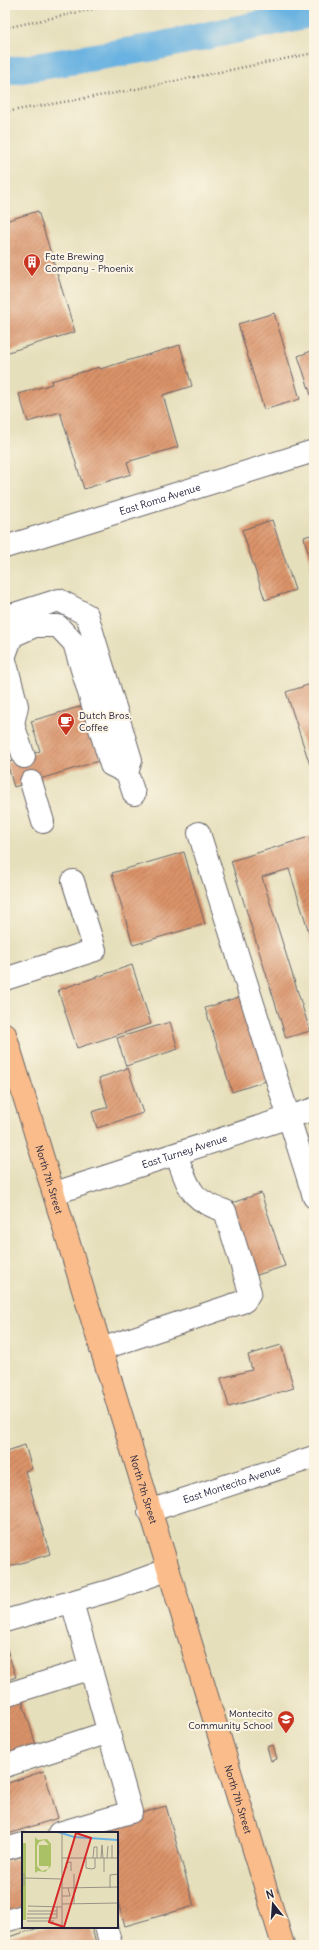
<svg xmlns="http://www.w3.org/2000/svg" width="319" height="1950" viewBox="0 0 319 1950" font-family="Delius,sans-serif">
<defs>
<pattern id="building-hatch" width="6" height="6" patternUnits="userSpaceOnUse"><rect width="6" height="6" fill="#da9369"/><path d="M-1 1l2-2M0 6l6-6M5 7l2-2" fill="none" stroke="#b07858"/></pattern>
</defs>
<rect width="100%" height="100%" fill="#fcf5e5"/>
<filter id="ink" filterUnits="userSpaceOnUse"><feTurbulence type="fractalNoise" baseFrequency=".025" numOctaves="2"/><feDisplacementMap in="SourceGraphic" scale="8" xChannelSelector="R" yChannelSelector="G"/><feConvolveMatrix kernelMatrix="1 2 1 2 8 2 1 2 1" color-interpolation-filters="sRGB"/></filter>
<filter id="wash" filterUnits="userSpaceOnUse"><feTurbulence type="fractalNoise" baseFrequency=".012" numOctaves="4" result="noise"/><feDisplacementMap in="SourceGraphic" scale="16" xChannelSelector="R" yChannelSelector="G"/><feGaussianBlur stdDeviation="0.9" result="paint"/><feColorMatrix in="noise" values="0 0 0 0 0 0 0 0 0 0 0 0 0 0 0 0 0 1.4 0 .05"/><feComposite in="paint" operator="in"/></filter>
<g filter="url(#wash)">
<rect width="100%" height="100%" fill="#e6dfbb"/>
<g fill="none" stroke-linecap="round" stroke-linejoin="round">
<polyline stroke="#69b2e1" stroke-width="28" points="5,72 149,48 314,13"/>
</g>
<g id="blocks">
<g fill="url(#building-hatch)">
<polygon points="38,211 75,332 5,353 5,221"/>
<polygon points="274,313 300,399 264,410 238,324"/>
<polygon points="180,345 192,386 163,395 178,447 127,462 131,474 84,489 60,412 28,422 19,394 52,384 51,381 99,367 100,369"/>
<polygon points="314,350 314,394 311,395 298,356"/>
<polygon points="272,520 295,590 265,600 242,530"/>
<polygon points="314,534 314,565 311,565 304,537"/>
<polygon points="314,683 314,763 310,765 286,692"/>
<polygon points="86,705 102,760 14,787 7,763 40,751 31,721"/>
<polygon points="309,837 314,853 314,948 289,869 262,877 310,1031 286,1038 231,861"/>
<polygon points="184,852 205,924 133,945 112,873"/>
<polygon points="132,965 151,1024 77,1048 58,990"/>
<polygon points="242,996 269,1080 232,1092 205,1008"/>
<polygon points="170,1022 178,1049 126,1066 117,1038"/>
<polygon points="128,1068 143,1113 97,1128 92,1112 108,1107 99,1078"/>
<polygon points="261,1193 285,1266 254,1276 229,1204"/>
<polygon points="281,1345 294,1388 229,1407 221,1378 252,1370 248,1355"/>
<polygon points="25,1445 32,1469 25,1471 50,1554 5,1568 5,1446 7,1451"/>
<polygon points="5,1643 16,1677 5,1681"/>
<polygon points="22,1700 37,1748 5,1758 5,1706"/>
<polygon points="273,1745 277,1759 271,1761 267,1747"/>
<polygon points="44,1771 58,1818 5,1835 5,1784"/>
<polygon points="166,1806 194,1906 125,1926 117,1899 117,1833 98,1833 96,1826"/>
<polygon points="23,1856 23,1907 5,1913 5,1861"/>
<polygon points="42,1927 91,1927 97,1945 5,1945 5,1938"/>
</g>
</g>
</g>
<g filter="url(#ink)">
<use href="#blocks" fill-opacity="0" stroke="#676468" stroke-width="1"/>
<g fill="none" stroke-linecap="round" stroke-linejoin="round">
<g stroke="#676468" stroke-width="24">
<g id="minor">
<path id="s1" d="M5,547L314,451"/>
<polyline points="5,617 59,600 87,615 131,760 127,773 134,794"/>
<polyline points="5,655 12,636 35,626 58,626 74,643 111,765 127,773"/>
<polyline points="5,660 17,706 13,724"/>
<polyline points="5,718 13,724 24,757"/>
<polyline points="31,782 43,822"/>
<polyline points="199,833 314,1197"/>
<polyline points="5,979 95,950 73,881"/>
<path id="s2" d="M55,1193L314,1109"/>
<path d="M101,1349L245,1301L250,1292L225,1211C188,1199 190,1188 176,1155"/>
<path id="s3" d="M149,1511L314,1457"/>
<polyline points="5,1621 112,1590 167,1570"/>
<polyline points="5,1695 91,1668"/>
<polyline points="5,1766 109,1732"/>
<polyline points="59,1833 131,1812 72,1602"/>
<polyline points="5,1849 23,1844"/>
<polyline points="5,1921 23,1916"/>
<polyline points="106,1927 111,1945"/>
</g>
</g>
<g stroke="#676468" stroke-width="24">
<g id="major">
<path id="s4" d="M5,1034L283,1945"/>
</g>
</g>
<g stroke="#676468" stroke-width="2.5" stroke-dasharray="1 3" stroke-linecap="butt">
<polyline points="5,28 112,5"/>
<polyline points="5,112 116,93 314,53"/>
</g>
<use href="#minor" stroke="#fff" stroke-width="22"/>
<use href="#major" stroke="#f9bc8a" stroke-width="22"/>
</g>
</g>
<defs>
<g id="building-pin" transform="scale(0.9)"><path d="M0 17L-7.5 6A9.5 9.5 0 1 1 7.5 6Z" fill="#c8321e" stroke="#fcf5e5"/><path d="M-4-6H4V6H1V3H-1V6H-4ZM-2.5-4.3h1.7v1.8h-1.7ZM.8-4.3h1.7v1.8H.8ZM-2.5-1h1.7V.8h-1.7ZM.8-1h1.7V.8H.8Z" fill="#fff"/></g>
<g id="cafe-pin" transform="scale(0.9)"><path d="M0 17L-7.5 6A9.5 9.5 0 1 1 7.5 6Z" fill="#c8321e" stroke="#fcf5e5"/><path d="M-5.5-4.5H6V0H3Q3 3.5 0 3.5H-2.5Q-5.5 3.5-5.5 0ZM3-3.2v2h1.7v-2ZM-6 4.5H4V6H-6Z" fill="#fff"/></g>
<g id="school-pin" transform="scale(0.9)"><path d="M0 17L-7.5 6A9.5 9.5 0 1 1 7.5 6Z" fill="#c8321e" stroke="#fcf5e5"/><path d="M0-5L7-2L0 1L-7-2ZM-4 1L0 2.5L4 1V4Q0 6-4 4Z" fill="#fff"/></g>
</defs>
<g fill-rule="evenodd">
<use href="#building-pin" x="32" y="262"/>
<use href="#cafe-pin" x="66" y="721"/>
<use href="#school-pin" x="286" y="1719"/>
</g>
<g text-anchor="middle" dominant-baseline="central" stroke-width="4" stroke-linejoin="round" paint-order="stroke">
<g font-size="10" fill="#22223b" stroke="#fcf5e5" text-anchor="start">
<text x="45" y="256">Fate Brewing<tspan x="45" dy="12">Company - Phoenix</tspan></text>
<text x="79" y="715">Dutch Bros.<tspan x="79" dy="12">Coffee</tspan></text>
<text x="273" y="1713" text-anchor="end">Montecito<tspan x="273" dy="12">Community School</tspan></text>
</g>
<g font-size="10" fill="#22223b" stroke="#fcf5e5">
<text stroke="none"><textPath href="#s1" startOffset="162">East Roma Avenue</textPath></text>
<text stroke="none"><textPath href="#s2" startOffset="136">East Turney Avenue</textPath></text>
<text stroke="none"><textPath href="#s4" startOffset="152">North 7th Street</textPath></text>
<text stroke="none"><textPath href="#s3" startOffset="87">East Montecito Avenue</textPath></text>
<text stroke="none"><textPath href="#s4" startOffset="476">North 7th Street</textPath></text>
<text stroke="none"><textPath href="#s4" startOffset="800">North 7th Street</textPath></text>
</g>
</g>
<g transform="translate(22 1832)">
<rect width="96" height="96" fill="#e6dfbb"/>
<path d="M0,11H4V88H0Z" fill="#aac166"/>
<path d="M13,5L16,8L25,7L29,12V34L23,40L16,39L13,41ZM22,8L27,13V33L26,37L20,39L15,34V14L17,10ZM17,13H27V34H17Z" fill="#aac166" fill-rule="evenodd"/>
<path fill="none" stroke="#69b2e1" stroke-width="2" d="M36,0L52,5L96,8"/>
<path fill="none" stroke="#989388" stroke-width="1" d="M40,26H96M64,26V36L70,37L73,36V26M71,26L72,15H75V26M79,26L80,13L81,26M82,26V40M85,26L86,14M90,26V13M45,36L44,31L49,30V39M2,41V54M52,42V72M2,46L40,47M40,56L96,55M88,56V43L96,42M40,64H48L46,56M40,72L96,71M6,74L40,75M6,79H35M5,82H35M5,86H35V75M5,89H32M25,96L40,95M40,96V0"/>
<path fill="#d62828" fill-opacity="0.15" stroke="#d62828" stroke-width="2" d="M54,1L69,6L42,95L27,90Z"/>
<rect width="96" height="96" fill="none" stroke="#22223b" stroke-width="2"/>
</g>
<rect width="319" height="1950" fill="none" stroke="#fcf5e5" stroke-width="20"/>
<g transform="translate(273 1904) rotate(343)" stroke="#fcf5e5" stroke-width="3" paint-order="stroke">
<path d="M0-3L7 15L0 10L-7 15Z" fill="#22223b"/>
<text y="-6" font-size="11" font-weight="bold" text-anchor="middle" fill="#22223b">N</text>
</g>
</svg>
